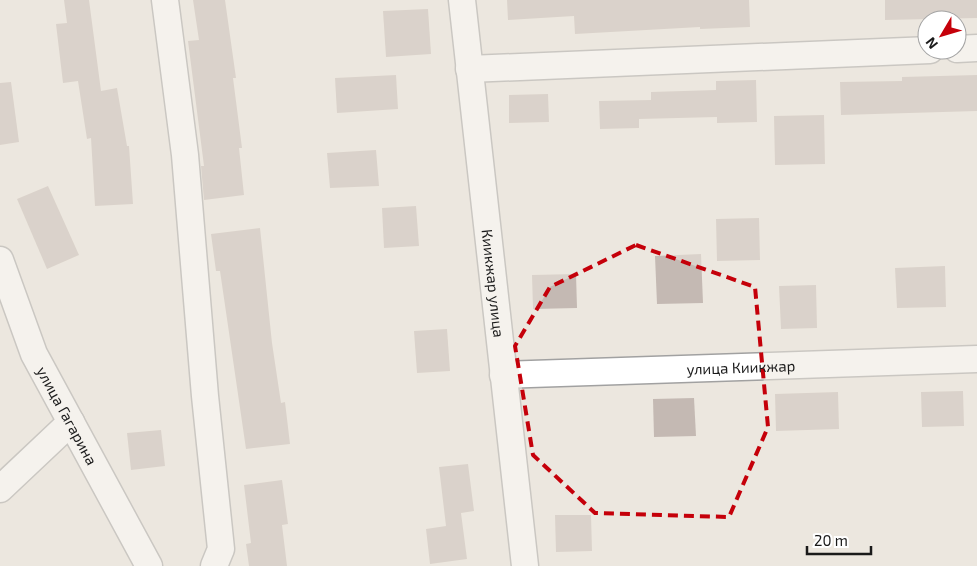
<svg xmlns="http://www.w3.org/2000/svg" width="977" height="566" viewBox="0 0 977 566" font-family="'Exo 2',sans-serif">
<rect width="100%" height="100%" fill="#ece7df"/>
<g fill="#c4b9b3">
<polygon points="64,0 89,0 101,91 117,88 127,146 129,146 133,204 95,206 91,138 87,139 78,81 63,83 56,24 67,23"/>
<polygon points="193,0 225,0 236,78 233,78 242,148 239,148 244,195 204,200 201,166 204,166 188,41 199,40"/>
<polygon points="507,0 749,0 750,27 700,29 700,27 575,34 574,16 508,20"/>
<polygon points="885,0 977,0 977,18 885,20"/>
<polygon points="428,9 431,54 386,57 383,11"/>
<polygon points="396,75 398,109 337,113 335,78"/>
<polygon points="977,75 977,111 841,115 840,82 902,81 902,77"/>
<polygon points="756,80 757,122 717,123 717,117 639,119 639,128 600,129 599,101 651,100 651,92 716,90 716,81"/>
<polygon points="11,82 19,142 0,145 0,83"/>
<polygon points="548,94 549,122 509,123 509,95"/>
<polygon points="824,115 825,164 775,165 774,116"/>
<polygon points="376,150 379,186 330,188 327,153"/>
<polygon points="48,186 79,255 47,269 17,199"/>
<polygon points="416,206 419,246 384,248 382,208"/>
<polygon points="759,218 760,260 717,261 716,219"/>
<polygon points="260,228 272,343 281,403 285,402 290,444 246,449 220,271 216,271 211,234"/>
<polygon points="701,254 703,303 657,304 655,256"/>
<polygon points="945,266 946,307 897,308 895,268"/>
<polygon points="576,274 577,308 533,309 532,275"/>
<polygon points="816,285 817,328 781,329 779,286"/>
<polygon points="447,329 450,371 417,373 414,331"/>
<polygon points="963,391 964,426 922,427 921,392"/>
<polygon points="838,392 839,429 776,431 775,394"/>
<polygon points="694,398 696,436 654,437 653,399"/>
<polygon points="161,430 165,466 131,470 127,433"/>
<polygon points="468,464 474,511 461,513 467,559 430,564 426,529 446,526 439,467"/>
<polygon points="282,480 288,524 282,525 287,566 249,566 246,544 251,543 244,485"/>
<polygon points="555,515 591,515 592,551 556,552"/>
</g>
<g fill="none" stroke-linecap="round" stroke-linejoin="round">
<g stroke="#a1a1a1" stroke-width="29">
<g id="minor">
<polyline points="165,0 185,155 205,396 221,549 214,566"/>
<path id="s1" d="M462,0L525,566"/>
<polyline points="957,49 977,48"/>
<polyline points="469,69 930,50"/>
<path id="s2" d="M0,260L34,354L149,566"/>
<path id="s3" d="M503,375L977,359"/>
<polyline points="0,489 71,422"/>
</g>
</g>
<use href="#minor" stroke="#fff" stroke-width="26"/>
</g>
<path d="M0 0H977V566H0ZM636,245L755,287L768,427L729,517L595,513L533,455L515,346L550,287Z" fill="#ece7df" fill-opacity=".55" fill-rule="evenodd"/>
<path fill="none" stroke="#c5000a" stroke-width="4" stroke-dasharray="10 6" stroke-linejoin="round" d="M636,245L755,287L768,427L729,517L595,513L533,455L515,346L550,287Z"/>
<g text-anchor="middle" dominant-baseline="central" stroke-width="4" stroke-linejoin="round" paint-order="stroke">
<g font-size="15" fill="#1a1a1a" stroke="#fff">
<text stroke="none"><textPath href="#s1" startOffset="285">Киикжар улица</textPath></text>
<text stroke="none"><textPath href="#s3" startOffset="238">улица Киикжар</textPath></text>
<text stroke="none"><textPath href="#s2" startOffset="170">улица Гагарина</textPath></text>
</g>
</g>
<g transform="translate(942 35) rotate(232)"><circle r="24" fill="#ffffff" stroke="#a3a3a3"/>
<path d="M0-4L9 19L0 12L-9 19Z" fill="#c5000a"/>
<text y="-8" font-size="14" font-weight="bold" text-anchor="middle" fill="#1a1a1a">N</text>
</g>
<path d="M807 546v8h64v-8" fill="none" stroke="#1a1a1a" stroke-width="2.5"/>
<text x="814" y="546" font-size="15" fill="#1a1a1a" stroke="#ffffff" stroke-width="4" paint-order="stroke">20 m</text>
</svg>
